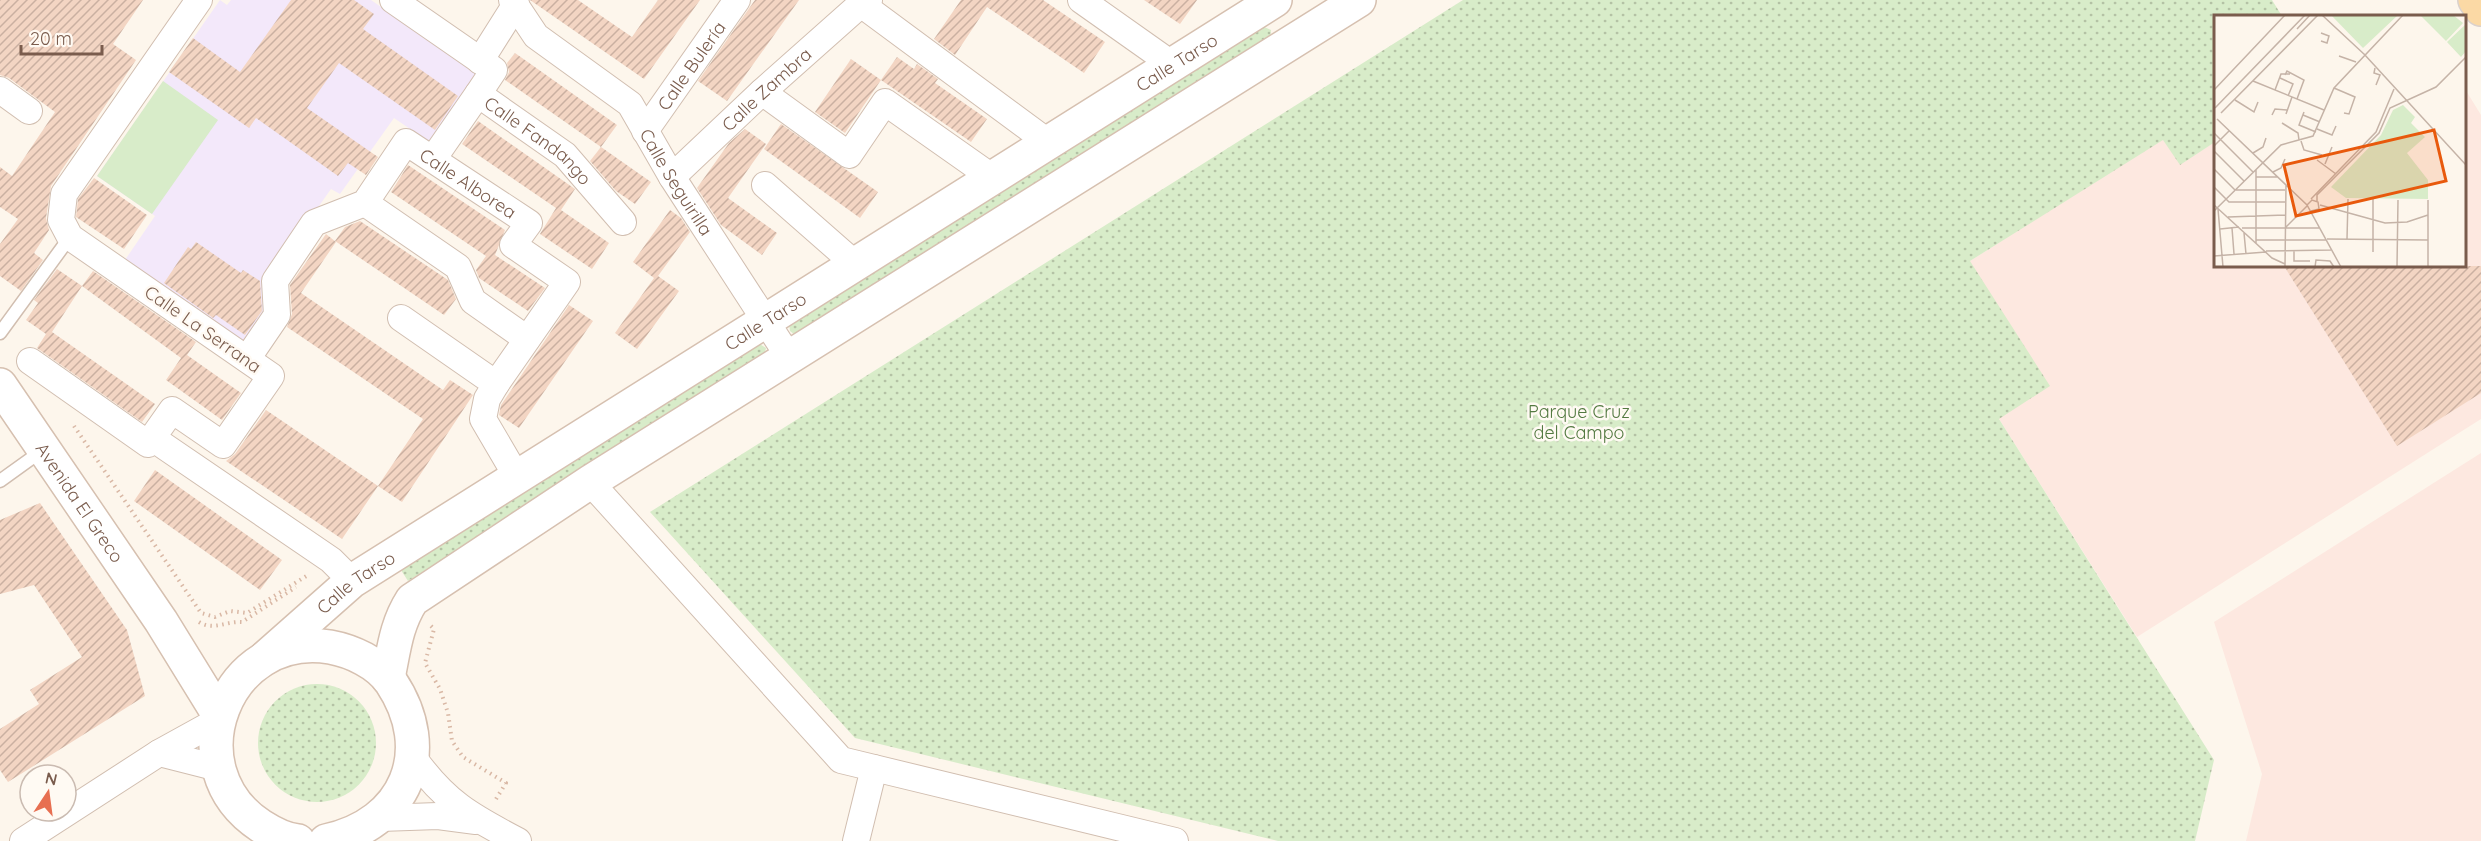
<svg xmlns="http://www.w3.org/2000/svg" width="2481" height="841" viewBox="0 0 2481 841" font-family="Quicksand,sans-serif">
<defs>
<pattern id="grass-dots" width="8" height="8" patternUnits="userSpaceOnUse" patternTransform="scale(1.5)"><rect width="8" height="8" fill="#d8ecc9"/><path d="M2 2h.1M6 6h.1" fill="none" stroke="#b4c2a5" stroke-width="1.8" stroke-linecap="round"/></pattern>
<pattern id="building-hatch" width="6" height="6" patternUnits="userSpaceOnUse" patternTransform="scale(1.5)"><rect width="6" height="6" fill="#f3d5c3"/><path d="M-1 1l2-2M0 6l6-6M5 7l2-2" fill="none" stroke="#cab0a1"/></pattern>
</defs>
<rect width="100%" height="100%" fill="#fdf6ec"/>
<g fill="#fde8e0">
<polygon points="2465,89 2481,115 2481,419 2137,637 1999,419 1970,261 2163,139 2180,164 2215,142 2216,266 2464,266"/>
<polygon points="2481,453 2481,841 2246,841 2262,774 2214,622"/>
</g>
<polygon fill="#f3e8fa" points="220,0 227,5 231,0 371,0 483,78 435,146 394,118 340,194 331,189 266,281 283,294 247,345 125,260 155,216 97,176"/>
<g fill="url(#grass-dots)">
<polygon points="1463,0 2272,0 2282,16 2216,16 2215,142 2180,165 2163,140 1970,261 2050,386 1999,419 2214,760 2195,841 1278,841 855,738 650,512"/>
<polygon points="1262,26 1271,30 1270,39 795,335 790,331 789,324"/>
<polygon points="758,343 766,348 764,357 408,581 399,567"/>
<circle cx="317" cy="743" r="59"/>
</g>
<polygon fill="#d8ecc9" points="163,81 218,120 152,214 97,176"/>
<g fill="url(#building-hatch)">
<polygon points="0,0 143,0 113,44 136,60 51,186 46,218 49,230 34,253 43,260 21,291 0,276 0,244 18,219 0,207 0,167 12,176 55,112 9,78 0,75"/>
<polygon points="291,0 354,0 374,14 363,29 458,96 435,130 339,63 307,108 378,157 366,175 348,163 338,176 256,118 249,128 169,72 193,38 240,72"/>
<polygon points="530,0 578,0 632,37 658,0 700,0 644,79"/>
<polygon points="755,0 799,0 727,101 698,81"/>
<polygon points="961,0 1043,0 1105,42 1084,73 987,7 955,55 934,39"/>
<polygon points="1144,0 1197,0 1180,24"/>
<polygon points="515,53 617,125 601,147 505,80 509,72 507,63"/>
<polygon points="897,57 914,69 917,64 938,79 935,83 987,119 971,142 881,80"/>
<polygon points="851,59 881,80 845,133 815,112"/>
<polygon points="478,121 575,189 561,210 609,243 592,269 540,234 556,208 462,144"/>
<polygon points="781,124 878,192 860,218 764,149"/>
<polygon points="745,129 766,144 728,198 777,233 762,255 721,225 697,188 729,143"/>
<polygon points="601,147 651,182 635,204 616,191 590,161"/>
<polygon points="408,165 505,230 495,255 545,288 528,311 479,278 476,270 486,256 391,192"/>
<polygon points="94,178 147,215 124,249 76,217 78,199"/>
<polygon points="670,210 681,218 690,232 658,276 679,291 637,349 615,333 654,278 633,262"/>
<polygon points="360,221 448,280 456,299 444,315 335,241 345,227"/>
<polygon points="326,234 336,242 301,293 443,390 450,380 473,395 402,502 378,486 423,419 287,327 292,314 290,285"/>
<polygon points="196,242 241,273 243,270 260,281 262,311 245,335 216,315 213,318 164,283 188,247 191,249"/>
<polygon points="2284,266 2481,266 2481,393 2397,446"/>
<polygon points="57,269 82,286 52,332 155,404 142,422 37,348 46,334 26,320 38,303 34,300"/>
<polygon points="93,271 196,342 187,355 241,393 222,420 166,380 181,358 82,286"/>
<polygon points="569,305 593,321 519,428 499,415 501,405"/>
<polygon points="266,410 378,486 342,539 226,461 235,454"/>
<polygon points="155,470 282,560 260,590 134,501"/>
<polygon points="40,503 127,630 145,696 8,782 0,770 0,729 39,704 30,690 82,657 34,585 0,594 0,520"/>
</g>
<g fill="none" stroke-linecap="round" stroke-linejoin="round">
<g stroke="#d1beb0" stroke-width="15">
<g id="lane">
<polyline points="0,333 70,237"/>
<polyline points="0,481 43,450"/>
</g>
</g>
<g stroke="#d1beb0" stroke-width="28">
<g id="street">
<path id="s1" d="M393,0L494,70L478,94L565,155L623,222"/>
<path id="s2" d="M512,0L536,36L630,104L672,177L789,357"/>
<polyline points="1081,0 1173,65"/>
<polyline points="861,4 1049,143"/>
<polyline points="480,61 516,4"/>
<polyline points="0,90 29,111"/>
<polyline points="762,92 849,155 885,102 993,178"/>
<path id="s3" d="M645,131L737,0"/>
<polyline points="433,159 478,94"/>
<path id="s4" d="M672,177L762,92L861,4L869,0"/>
<polyline points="765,185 855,264"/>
<polyline points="365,203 458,267 473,301 527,339"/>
<polyline points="401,318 496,384 487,399 483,419 517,477"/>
<path id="s5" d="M247,359L277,315L275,281L314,223L365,203L406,142L529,223L513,245L567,282L496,384"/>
<polyline points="30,361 148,444 172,410 223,445 271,376 70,237 61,220 64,194 199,0"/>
<polyline points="164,446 331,560 352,581"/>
<polyline points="590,482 841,760 1175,841"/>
<polyline points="159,753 218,768"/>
<path d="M413,757C445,802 470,816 518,841"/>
<polyline points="380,818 438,816 476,821"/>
<polyline points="23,841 159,753 217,721"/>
<polyline points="856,841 874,768"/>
</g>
</g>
<g stroke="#d6c0b0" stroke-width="36">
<g id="secondary">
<path id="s6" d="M0,385L161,621L219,715"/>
<path id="s7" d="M266,657L352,581L1275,0"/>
<path d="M388,678C394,649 396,625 412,600L590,482L1359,0"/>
<path d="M298,841C285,840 272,833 261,826C172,768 226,630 330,647C352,651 378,663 391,682C437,751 406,824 326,841"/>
</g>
</g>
<g stroke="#dad1cd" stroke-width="36">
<polyline id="primary" points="2475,0 2481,9"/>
</g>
<g stroke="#d9b8a5" stroke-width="4" stroke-dasharray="1.5 4.5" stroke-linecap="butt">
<polyline points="74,426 201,613 215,617 230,611 247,613 308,575"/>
<path d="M199,622C214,631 226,621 242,622L296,587"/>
<polyline points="431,626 434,629 425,663 440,689 448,713 452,741 463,757 506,783 496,799"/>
</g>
<use href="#lane" stroke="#fff" stroke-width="12"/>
<use href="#street" stroke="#fff" stroke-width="26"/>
<use href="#secondary" stroke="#fff" stroke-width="33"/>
<use href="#primary" stroke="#fbd9a5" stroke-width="33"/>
</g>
<g text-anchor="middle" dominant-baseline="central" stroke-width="5" stroke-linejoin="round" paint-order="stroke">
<g font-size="18" fill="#7a5c4d" stroke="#fffaf3">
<text stroke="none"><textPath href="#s7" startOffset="1089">Calle Tarso</textPath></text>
<text stroke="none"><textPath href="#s3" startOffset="80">Calle Bulería</textPath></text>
<text stroke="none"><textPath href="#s4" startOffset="129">Calle Zambra</textPath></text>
<text stroke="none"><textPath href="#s1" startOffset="228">Calle Fandango</textPath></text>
<text stroke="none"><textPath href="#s2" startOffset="250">Calle Seguirilla</textPath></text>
<text stroke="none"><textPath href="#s5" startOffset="360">Calle Alborea</textPath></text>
<text stroke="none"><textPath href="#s7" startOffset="603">Calle Tarso</textPath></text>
<text transform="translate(203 329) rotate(35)">Calle La Serrana</text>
<text stroke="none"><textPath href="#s6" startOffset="142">Avenida El Greco</textPath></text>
<text stroke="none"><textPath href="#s7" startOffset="117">Calle Tarso</textPath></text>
</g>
<g font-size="18" fill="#537a41" stroke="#fffaf3">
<text x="1579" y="411">Parque Cruz<tspan x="1579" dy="21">del Campo</tspan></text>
</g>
</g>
<g transform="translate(2214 15)">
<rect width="252" height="252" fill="#fdf6ec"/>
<path d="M252,9V36L247,42L233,27ZM189,90L201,102L197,108L211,122L193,138L214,165V184L132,183L117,172L167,120L179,95Z" fill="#d8ecc9"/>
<path d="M117,0H184L149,33ZM206,0H239L249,8L232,26Z" fill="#d8ecc9"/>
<path fill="none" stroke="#c5b3a7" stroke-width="1.5" d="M108,0L151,40M83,14L96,0M107,26L113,28L115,21L107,18M150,39L252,150M125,41L142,47M161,53L160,58L166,60L162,70M71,60L73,56L90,65L83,84M66,63L79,69L74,81M39,66L110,95M120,73L141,82L135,99L130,98M0,75L71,0M61,75L67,59H76M21,85L40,97L44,87M1,93L91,0M90,97L85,110L102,117M7,98L104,0M72,99L78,82M58,100L61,94L73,95M89,100L106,107M3,104L93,190L127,252M68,108L84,118L85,125M103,114L118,120L122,111M0,118L39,157M87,126L90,135L108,140M0,131L15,116M0,136L30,166M39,138L49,132L52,123M103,145L122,159M111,149L118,132M0,154L21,175M42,155V228M59,157L67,153L71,144M42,162H64M0,172L15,187H71M22,175H71M97,184L162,117L180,74M103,186V180L165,118L176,93L222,72L252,42M0,190L58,243L71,249M93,190L98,185L104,187L105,194L97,196M106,190L171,208L193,207L214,200M4,194L9,252M0,196L67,130L99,121L120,73L189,0M14,202L71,200M72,212L93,191M18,213L20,239M28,213H105M6,214L25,212M30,218L32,239M113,224L214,225M133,224L134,184M42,225H112M80,235V246H96M52,236L117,235M159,237V184M0,241L52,237M71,252L72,170M101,252L102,245L116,246L120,252M183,252L184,185M214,252V185"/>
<path fill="#e8590c" fill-opacity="0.15" stroke="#e8590c" stroke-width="3" d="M220,115L232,166L82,201L70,150Z"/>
<rect width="252" height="252" fill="none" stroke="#7a5c4d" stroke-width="3"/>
</g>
<g transform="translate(48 793) rotate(13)"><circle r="28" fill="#fffaf3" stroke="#cabbb1" stroke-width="1.5"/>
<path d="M0-4.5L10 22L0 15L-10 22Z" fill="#e76f51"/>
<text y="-9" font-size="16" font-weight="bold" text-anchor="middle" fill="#7a5c4d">N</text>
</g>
<path d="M21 45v9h81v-9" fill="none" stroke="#7a5c4d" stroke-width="3"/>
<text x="30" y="45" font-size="18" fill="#7a5c4d" stroke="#fffaf3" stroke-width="4.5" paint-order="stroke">20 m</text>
</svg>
